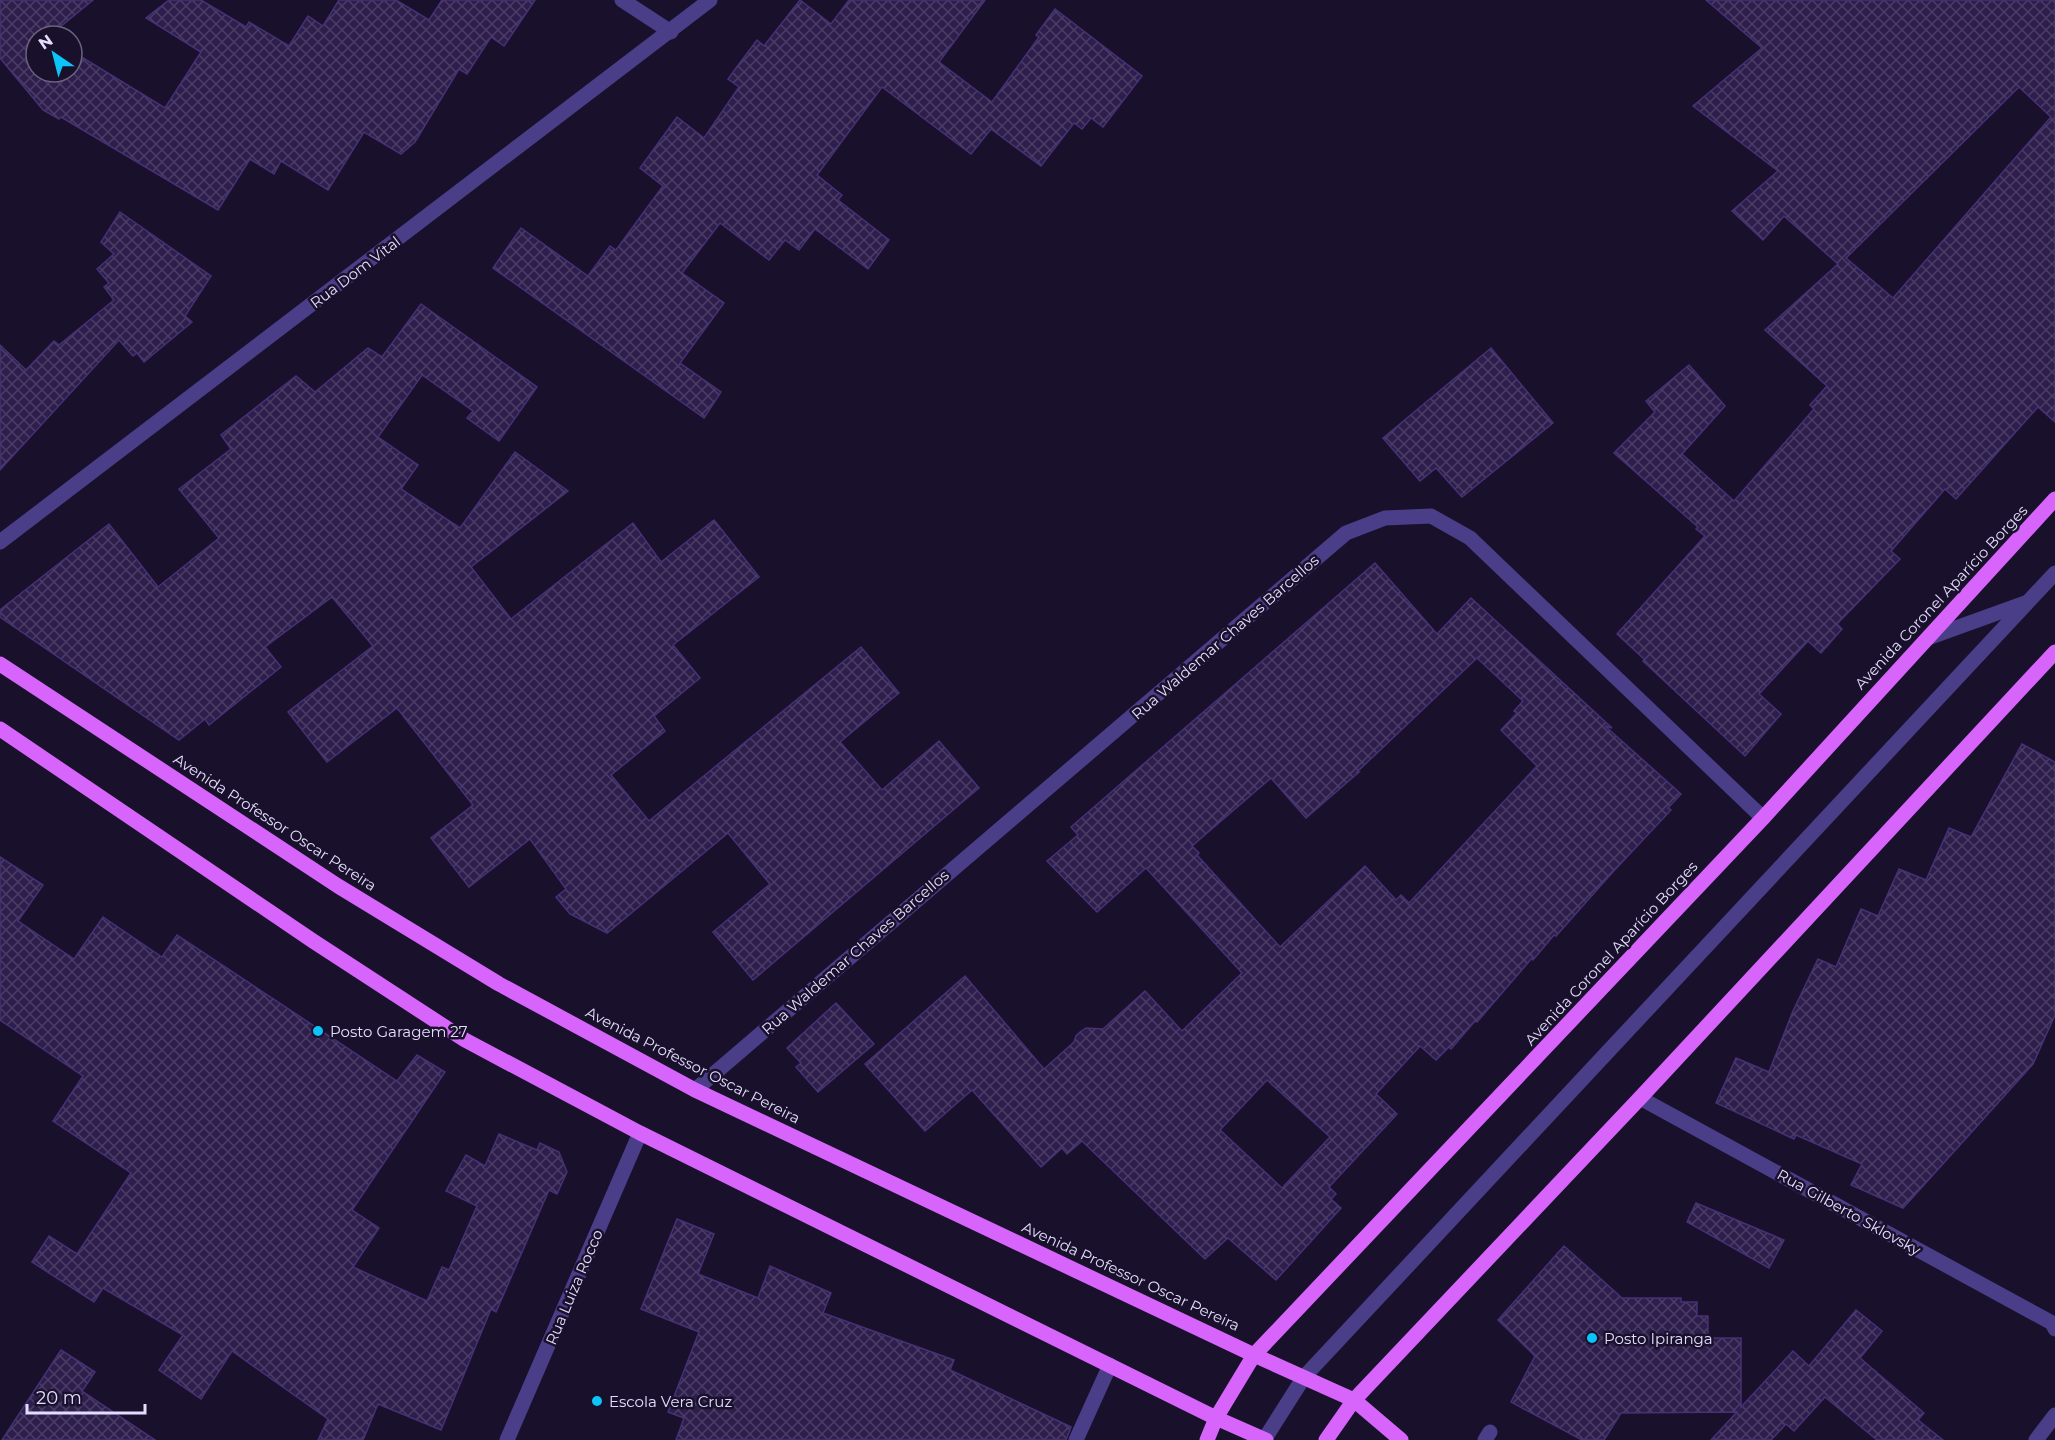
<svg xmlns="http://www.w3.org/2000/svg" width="2055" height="1440" viewBox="0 0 2055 1440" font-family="Montserrat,sans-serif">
<defs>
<pattern id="building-cross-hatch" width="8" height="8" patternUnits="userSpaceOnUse" patternTransform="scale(1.5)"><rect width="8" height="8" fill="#2d1e4b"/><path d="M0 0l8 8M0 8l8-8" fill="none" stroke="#4b3e66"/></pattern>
</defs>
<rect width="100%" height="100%" fill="#19112b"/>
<g fill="url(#building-cross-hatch)" stroke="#473077" stroke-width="1.5" fill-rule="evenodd">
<polygon points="0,0 93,0 49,36 36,36 36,72 72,72 72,51 165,108 201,52 146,18 169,0 201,0 246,27 249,22 289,46 308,16 323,26 339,0 396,0 429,20 442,0 535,0 504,46 491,37 467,74 459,69 415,142 401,154 364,132 328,190 281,161 274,174 250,159 218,210 61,117 59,119 43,110 0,58"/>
<polygon points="800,0 831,24 849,0 985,0 939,62 992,102 1039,37 1036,35 1055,9 1142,76 1103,127 1091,118 1082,129 1074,123 1041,166 991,129 971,154 882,87 817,175 842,195 838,200 889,240 868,269 815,229 799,250 785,240 769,260 720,223 682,273 724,303 680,363 721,392 704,418 493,268 521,228 588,276 610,246 616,250 663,186 640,168 677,117 704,138 739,87 728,79 739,64 757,40 764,46"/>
<path d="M1706,0H2055V422L2038,407L1956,499L1945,489L1891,551L1900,559L1837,624L1842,629L1821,653L1808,641L1759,694L1781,714L1745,756L1643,661L1644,659L1617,634L1705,536L1696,529L1698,527L1614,453L1655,412L1646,401L1689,365L1725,406L1682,454L1734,501L1814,409L1810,405L1827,386L1765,330L1838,264L1784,216L1763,240L1732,211L1778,171L1693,106L1762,48ZM2019,87L2051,117L1893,298L1846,258Z"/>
<polygon points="120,212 211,276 185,316 192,322 144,362 137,353 133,356 119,340 0,470 0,345 26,370 54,341 59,345 114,300 104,287 109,283 97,269 114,254 101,242"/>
<polygon points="421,304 537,387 499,441 467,418 473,411 422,375 378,437 418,465 401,489 460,528 515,452 568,491 471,567 511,619 633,523 661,562 714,520 759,577 673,645 700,678 654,716 665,731 611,775 649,821 861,647 899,693 840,742 882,790 939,741 979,788 753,980 713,932 770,884 728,833 607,933 570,914 556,897 566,889 530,839 469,887 431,838 473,805 397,708 327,762 288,712 373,646 332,597 265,647 281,667 209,725 205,719 179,740 0,617 0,610 109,524 158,587 219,538 179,489 231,449 221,435 296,376 315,392 368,348 382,357"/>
<polygon points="1491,348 1553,423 1462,497 1436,468 1420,481 1383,438"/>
<path d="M1375,563L1437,634L1471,598L1612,728L1605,726L1681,794L1668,808L1671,810L1611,874L1556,936L1554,935L1533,960L1532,958L1477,1022L1475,1021L1451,1049L1449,1047L1436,1060L1420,1046L1376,1094L1397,1114L1329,1187L1336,1194L1331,1199L1341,1208L1276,1280L1228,1238L1205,1259L1082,1141L1067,1154L1062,1148L1041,1167L972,1090L925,1131L865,1064L965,976L1044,1069L1074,1042L1076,1036L1080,1032L1086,1028L1103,1029L1145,991L1182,1031L1242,973L1146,868L1097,912L1047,861L1078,835L1071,827ZM1477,658L1523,701L1514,711L1517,713L1501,730L1537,766L1409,903L1401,895L1396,900L1365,866L1280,947L1197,855L1199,853L1192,846L1271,778L1306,818L1359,772H1357ZM1267,1080L1330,1137L1282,1188L1220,1130Z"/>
<polygon points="2022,744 2055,762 2055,1015 2033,1064 1903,1208 1851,1185 1862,1164 1796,1135 1794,1139 1716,1103 1736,1058 1769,1072 1793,1011 1818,959 1836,967 1861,909 1878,916 1899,869 1926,880 1949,828 1971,837"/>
<polygon points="0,857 43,885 18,921 74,959 103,917 162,957 177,935 397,1081 417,1055 445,1072 352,1210 379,1228 353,1267 427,1301 442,1267 449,1270 477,1206 446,1191 466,1155 485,1166 499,1134 537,1150 540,1143 559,1152 567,1172 557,1194 549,1190 496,1312 491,1309 441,1430 378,1404 363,1440 318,1440 328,1419 232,1351 201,1399 159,1370 183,1335 103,1288 94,1302 32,1262 49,1236 77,1254 131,1173 53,1121 83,1076 0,1020"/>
<polygon points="836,1003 874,1044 818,1092 796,1067 801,1063 787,1048"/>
<polygon points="1696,1203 1784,1240 1769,1268 1687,1222"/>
<polygon points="677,1219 714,1234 698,1274 758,1298 770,1266 831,1293 823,1313 954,1360 950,1370 1071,1427 1066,1440 676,1440 684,1418 668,1412 699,1332 641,1309"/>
<polygon points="1564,1246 1622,1298 1681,1298 1681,1302 1697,1302 1697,1316 1708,1316 1708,1338 1741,1338 1741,1407 1793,1351 1809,1366 1856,1310 1882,1331 1860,1358 1924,1413 1918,1420 1943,1440 1877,1440 1825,1397 1794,1431 1786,1424 1771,1440 1711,1440 1737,1412 1621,1413 1604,1440 1582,1440 1511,1402 1535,1356 1498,1320"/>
<polygon points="61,1350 95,1372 82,1391 155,1440 2,1440"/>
</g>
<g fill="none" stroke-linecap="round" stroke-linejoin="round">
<g stroke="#4a3e88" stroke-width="15">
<polyline points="622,0 671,32"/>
<polyline points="0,542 710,0"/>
<polyline points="1928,638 2025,603"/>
<polyline points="695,1090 1346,533 1385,518 1431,516 1470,538 1763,818"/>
<polyline points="1640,1098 2052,1323 2055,1329"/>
<polyline points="507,1440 640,1133"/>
<polyline points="1076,1440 1110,1365"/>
<polyline points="1264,1440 1304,1377 2055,573"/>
<polyline points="1485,1440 1490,1432"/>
<polyline points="2036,1440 2055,1415"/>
</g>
<g stroke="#d765fc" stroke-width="15">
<polyline points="0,664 338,886 499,984 695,1090 1254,1355 1354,1400 1401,1440"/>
<polyline points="0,729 313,941 465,1040 640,1133 1216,1418 1266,1440"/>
<polyline points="1207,1440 1216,1418 1254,1355 1763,818 2055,499"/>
<polyline points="1326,1440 1354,1400 1640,1098 2055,652"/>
</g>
</g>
<g fill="#0cc4fa" stroke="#19112b" stroke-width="2">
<circle cx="318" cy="1031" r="6"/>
<circle cx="1592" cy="1338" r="6"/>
<circle cx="597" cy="1401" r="6"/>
</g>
<g text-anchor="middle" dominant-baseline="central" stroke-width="5" stroke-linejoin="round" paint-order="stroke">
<g font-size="15" fill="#e4dcfe" stroke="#19112b">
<text transform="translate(355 272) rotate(-37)">Rua Dom Vital</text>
<text transform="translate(1941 597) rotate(-47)">Avenida Coronel Aparício Borges</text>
<text transform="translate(1225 637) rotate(-41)">Rua Waldemar Chaves Barcellos</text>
<text transform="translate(275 822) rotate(33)">Avenida Professor Oscar Pereira</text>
<text transform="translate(855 952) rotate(-41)">Rua Waldemar Chaves Barcellos</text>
<text transform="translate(1611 953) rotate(-47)">Avenida Coronel Aparício Borges</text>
<text transform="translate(693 1065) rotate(27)">Avenida Professor Oscar Pereira</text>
<text transform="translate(1849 1212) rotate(29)">Rua Gilberto Sklovsky</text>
<text transform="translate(1131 1276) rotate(25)">Avenida Professor Oscar Pereira</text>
<text transform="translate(574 1287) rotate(-67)">Rua Luiza Rocco</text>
</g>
<g font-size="15" fill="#e4dcfe" stroke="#19112b" text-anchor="start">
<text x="330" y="1031">Posto Garagem 27</text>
<text x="1604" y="1338">Posto Ipiranga</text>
<text x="609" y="1401">Escola Vera Cruz</text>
</g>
</g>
<g transform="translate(54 54) rotate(325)"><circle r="28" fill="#19112b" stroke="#6a627f" stroke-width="1.5"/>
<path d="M0-4.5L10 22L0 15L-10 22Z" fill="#0cc4fa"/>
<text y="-9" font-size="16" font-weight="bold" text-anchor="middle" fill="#e4dcfe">N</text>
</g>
<path d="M27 1404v9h118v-9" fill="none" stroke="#e4dcfe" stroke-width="3"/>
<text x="36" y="1404" font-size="18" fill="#e4dcfe" stroke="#19112b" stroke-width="4.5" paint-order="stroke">20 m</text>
</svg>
